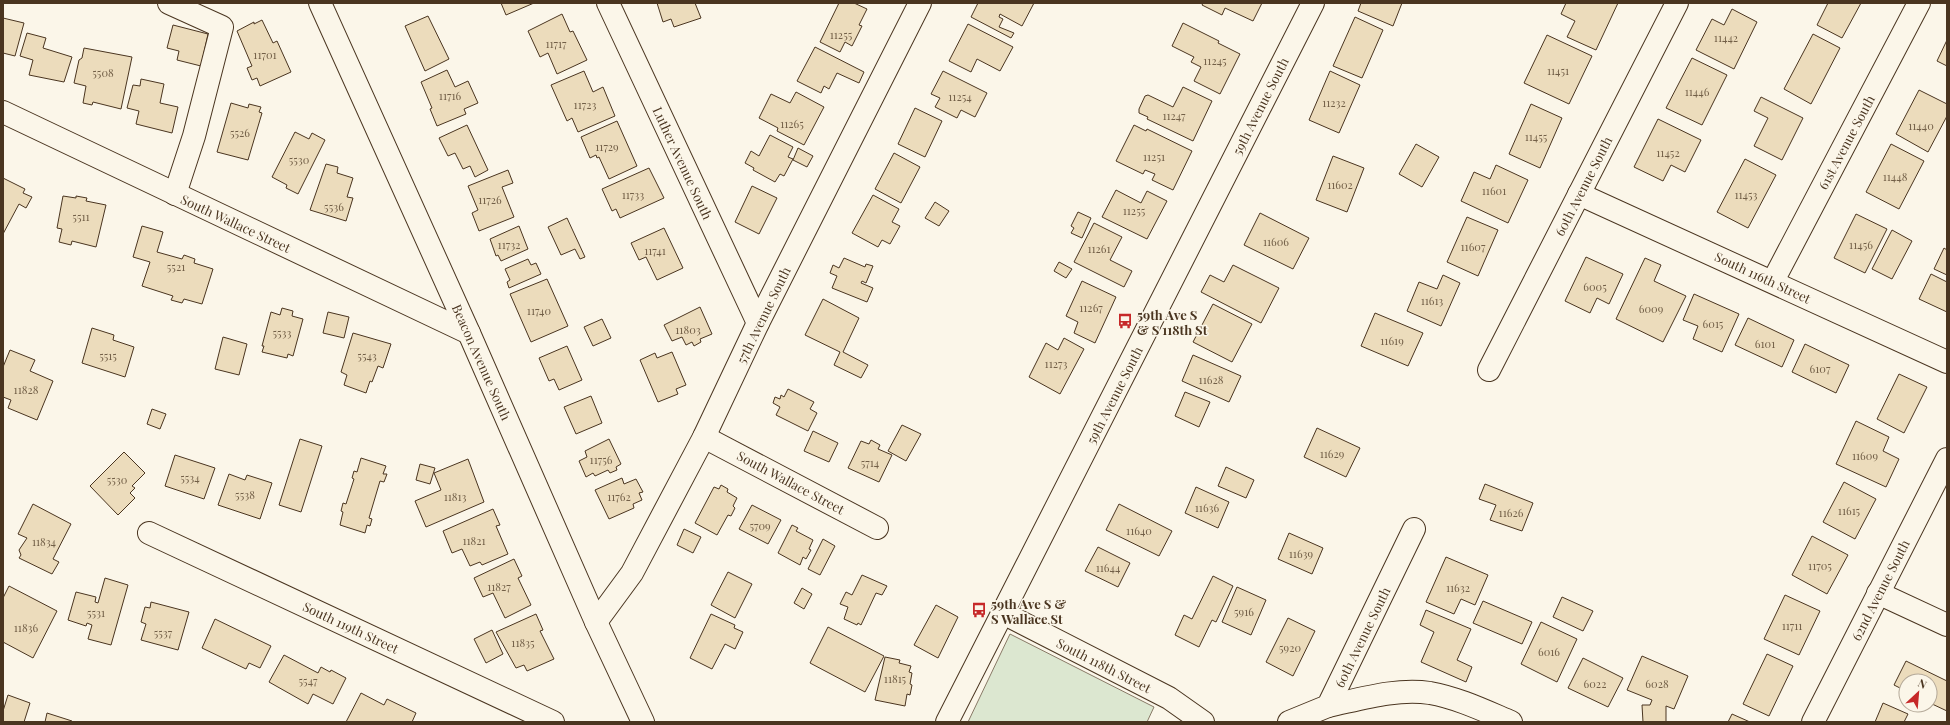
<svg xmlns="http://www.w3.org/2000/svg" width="1950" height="725" viewBox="0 0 1950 725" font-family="'Playfair Display',serif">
<rect width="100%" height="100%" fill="#fbf6e9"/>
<polygon fill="#dce7d0" stroke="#887966" points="1010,634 1154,707 1147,722 968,722"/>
<g fill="#ecdcbc" stroke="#4a3520">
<polygon points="501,3 534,3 506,15"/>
<polygon points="657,3 695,3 701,18 674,27 671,19 663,22"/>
<polygon points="839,3 854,3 867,9 859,25 862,26 852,46 845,42 840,52 820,42"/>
<polygon points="978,3 1034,3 1022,26 1000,14 999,17 1003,19 999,27 1014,33 1011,38 971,17"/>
<polygon points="1203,3 1262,3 1253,21 1225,8 1222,15 1202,5"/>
<polygon points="1361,3 1402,3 1393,26 1358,11"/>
<polygon points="1566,3 1618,3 1596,50 1567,37 1575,21 1561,14"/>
<polygon points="1828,3 1861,3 1842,38 1817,25"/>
<polygon points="1732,9 1757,22 1734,69 1696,50 1712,19 1724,25"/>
<polygon points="562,14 570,32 573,31 587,60 557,74 548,53 540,57 528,31"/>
<polygon points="428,16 449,59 425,71 405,26"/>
<polygon points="1355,17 1383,30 1362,78 1333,66"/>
<polygon points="3,18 24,23 15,56 3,53"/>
<polygon points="262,20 273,43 277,41 291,72 260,86 257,78 252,80 247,68 252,66 237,31 254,22 254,24"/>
<polygon points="1183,23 1219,41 1218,43 1240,54 1220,94 1194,81 1201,67 1191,62 1194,57 1172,46"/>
<polygon points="968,24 1013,47 1000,71 977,59 971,72 949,61"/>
<polygon points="173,25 208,34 201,66 177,60 179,51 167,48"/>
<polygon points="27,33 46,38 43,48 72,57 64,82 29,75 33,60 20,56"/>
<polygon points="1813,34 1840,48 1811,104 1784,89"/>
<polygon points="1547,35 1592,56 1569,104 1524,83"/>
<polygon points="1947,40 1947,66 1937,61"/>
<polygon points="815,47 864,72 859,83 837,73 829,89 824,86 821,93 797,81"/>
<polygon points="84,48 132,57 121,109 93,102 92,105 83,103 86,86 74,83 79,60 82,58"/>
<polygon points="1692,58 1727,75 1702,125 1666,108"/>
<polygon points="447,70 455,87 468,81 478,103 464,109 466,114 437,126 430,109 432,108 421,82"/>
<polygon points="584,71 593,92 603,87 615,116 578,132 572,118 567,121 551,85"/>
<polygon points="943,71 987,93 975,117 961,110 957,118 935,107 940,98 931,94"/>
<polygon points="1330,71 1360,85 1339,133 1309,120"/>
<polygon points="141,79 164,84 160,103 178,107 172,133 136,124 139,111 127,108 133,85 140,86"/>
<polygon points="1183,87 1212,101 1193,141 1147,119 1148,117 1139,113 1139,109 1145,96 1148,95 1173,107"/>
<polygon points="1919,90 1947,104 1947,116 1928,152 1896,134"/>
<polygon points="796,92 824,107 804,145 777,131 778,128 759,118 771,94 790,103"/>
<polygon points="1761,97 1803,118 1782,160 1754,146 1768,118 1754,111"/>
<polygon points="231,103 248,108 249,104 261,107 259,112 262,113 248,160 217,152"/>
<polygon points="1531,104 1562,118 1540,168 1509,154"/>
<polygon points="915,108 942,121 925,157 898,144"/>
<polygon points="1658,119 1701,140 1685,172 1671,165 1663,181 1634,167"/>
<polygon points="617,121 637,166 609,179 599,157 597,158 596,155 590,158 581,137"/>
<polygon points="467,125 488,170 475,177 470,166 463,169 455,153 448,156 439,138"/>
<polygon points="1134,125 1146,131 1147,129 1192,151 1173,190 1152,180 1155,174 1145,170 1143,174 1116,161"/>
<polygon points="295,132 309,139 312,133 325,140 298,194 286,188 287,185 272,177"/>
<polygon points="770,135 793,147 788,157 793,159 784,176 780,174 775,182 753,170 754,168 745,163 751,151 759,156"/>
<polygon points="1416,144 1439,157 1422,187 1399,174"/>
<polygon points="1891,144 1924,161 1899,209 1866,192"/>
<polygon points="798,148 813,156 807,167 793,160"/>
<polygon points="894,153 920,167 901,203 875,189"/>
<polygon points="1333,156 1364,168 1347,212 1316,200"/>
<polygon points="1745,159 1776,175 1748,228 1717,212"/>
<polygon points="326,164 338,167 337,173 353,178 347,197 353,198 346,221 310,210"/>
<polygon points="1496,165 1528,180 1508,223 1461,201 1474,172 1490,179"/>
<polygon points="649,168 664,198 620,218 616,209 612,211 602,189"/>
<polygon points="508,170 513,183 502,187 514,217 479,231 472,213 478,210 468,186"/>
<polygon points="3,178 25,189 23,193 32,197 26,208 19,204 3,234"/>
<polygon points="752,186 777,198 759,234 735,222"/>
<polygon points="1116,190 1141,203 1147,191 1167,201 1147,239 1102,217"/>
<polygon points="873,195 899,209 892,222 900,226 890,244 882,240 878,247 852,233"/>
<polygon points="63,196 76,198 76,196 87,198 86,201 106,205 96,247 72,241 71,245 59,242 62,229 57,228"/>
<polygon points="935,202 949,211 939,226 925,218"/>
<polygon points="1078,212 1091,218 1082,238 1071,233 1074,228 1071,226"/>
<polygon points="1260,213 1309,238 1293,269 1244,245"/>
<polygon points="1856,214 1887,229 1865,273 1834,258"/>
<polygon points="1467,217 1498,230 1478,276 1447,262"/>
<polygon points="567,218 585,257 580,259 575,249 561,255 548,227"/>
<polygon points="1094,223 1122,237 1110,260 1132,271 1124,287 1074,262"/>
<polygon points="142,226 163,232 157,252 182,259 184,255 195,259 194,263 213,269 202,304 184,299 182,303 171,300 173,296 142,286 150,262 133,257"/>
<polygon points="519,226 528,249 501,261 498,255 496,256 490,239"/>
<polygon points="664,228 683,268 657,280 646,257 639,260 631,243"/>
<polygon points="1892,230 1912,241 1892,279 1872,269"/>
<polygon points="1944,248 1947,250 1947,275 1934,269"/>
<polygon points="1586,257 1623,274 1609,304 1597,298 1590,313 1565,301"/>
<polygon points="844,258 865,267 866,264 873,266 866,283 862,281 861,283 873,288 867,302 832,288 837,276 830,273 833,265 839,268"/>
<polygon points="1645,258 1661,265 1654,281 1686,296 1663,342 1616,319"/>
<polygon points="528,259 531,265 536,263 541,274 509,288 507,282 510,280 505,269"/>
<polygon points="1059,262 1072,269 1066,278 1054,271"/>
<polygon points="1233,265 1279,288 1261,323 1201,292 1210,275 1224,282"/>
<polygon points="1931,274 1947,282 1947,312 1919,299"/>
<polygon points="1443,275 1460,283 1441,326 1407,311 1419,282 1437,289"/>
<polygon points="547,279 568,326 531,342 510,294"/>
<polygon points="1082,281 1116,297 1095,343 1074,333 1078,322 1066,316"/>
<polygon points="1694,294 1739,314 1722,352 1693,339 1698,326 1683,320"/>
<polygon points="823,299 859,318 843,352 868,365 861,378 834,365 840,352 805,335"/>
<polygon points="1213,304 1252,324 1232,362 1193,342"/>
<polygon points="700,307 712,334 700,339 701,342 694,346 692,342 686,345 682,337 672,341 664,325"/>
<polygon points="282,308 293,311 292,316 303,319 293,356 288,354 287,358 262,352 264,346 262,346 271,312 280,315"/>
<polygon points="328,312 349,317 344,338 323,333"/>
<polygon points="1375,313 1423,333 1408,366 1361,346"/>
<polygon points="1748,318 1794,340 1782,367 1735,345"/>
<polygon points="602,319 611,338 593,346 584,327"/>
<polygon points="92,328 114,335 113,340 134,347 125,377 82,363"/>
<polygon points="353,333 391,344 383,368 378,366 372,382 370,381 366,393 344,385 347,375 341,372"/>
<polygon points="223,337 247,344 239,375 215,369"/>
<polygon points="1064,338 1084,349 1060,394 1029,377 1046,343 1058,350"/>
<polygon points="1805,344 1849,365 1836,393 1792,372"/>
<polygon points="567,346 582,380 559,390 554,379 549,381 539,358"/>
<polygon points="10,350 35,360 30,371 53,381 37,420 8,408 11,400 3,397 3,367"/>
<polygon points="672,352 686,385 676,389 678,394 658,402 640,360 655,353 657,358"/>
<polygon points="1193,355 1241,376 1229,402 1182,381"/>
<polygon points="1899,374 1927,387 1904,433 1877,419"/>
<polygon points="788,389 814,402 810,409 817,413 808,431 776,415 780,407 773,403 775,397 780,399 781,395 784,397"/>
<polygon points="1185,392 1210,402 1199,427 1175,416"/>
<polygon points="591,396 602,423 576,434 564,407"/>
<polygon points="152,409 166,414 160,429 147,424"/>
<polygon points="1856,421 1889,437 1883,451 1899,459 1886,487 1836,464"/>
<polygon points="902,425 921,434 906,461 888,451"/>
<polygon points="1317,428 1360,448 1346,477 1304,457"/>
<polygon points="813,431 838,443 829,462 804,451"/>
<polygon points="300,439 322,446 301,512 279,505"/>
<polygon points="609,439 621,464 616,467 617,470 610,473 608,470 595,476 593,473 586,477 579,461 587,457 585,451"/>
<polygon points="871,440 880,445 878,449 892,455 879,482 848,468 861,441 869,444"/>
<polygon points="124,452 145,473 132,486 135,488 130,493 135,498 118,515 90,486"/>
<polygon points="175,455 215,468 204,499 165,486"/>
<polygon points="361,458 386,466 383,474 387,474 384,482 380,481 369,518 372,519 370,526 367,525 365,533 340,525 343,512 341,511 343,503 346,504 354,479 352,478 354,471 357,472"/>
<polygon points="468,459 484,502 426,527 415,501 441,490 434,473"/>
<polygon points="420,464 435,468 430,484 416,480"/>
<polygon points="1226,467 1254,480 1246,498 1218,486"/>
<polygon points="229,474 245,480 247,475 272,483 260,519 218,505"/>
<polygon points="622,478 624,484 636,479 643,492 639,493 642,500 633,504 634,508 609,519 595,490"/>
<polygon points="1844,482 1876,499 1855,539 1823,522"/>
<polygon points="1485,484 1533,503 1522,531 1490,520 1496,505 1479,499"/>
<polygon points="721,485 728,489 727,492 737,498 733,506 735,508 731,516 728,515 717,535 695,523 714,487 719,489"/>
<polygon points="1196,487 1229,502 1218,528 1185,513"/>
<polygon points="33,504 71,524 53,559 59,562 52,574 19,558 21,555 19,550 27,538 18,534"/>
<polygon points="1119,504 1172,531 1159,556 1106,530"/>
<polygon points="752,505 781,520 768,544 739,529"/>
<polygon points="493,509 500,525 496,526 508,554 482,565 480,562 470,566 462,549 452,553 443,531"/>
<polygon points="792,525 798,528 796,531 813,540 809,549 811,550 806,559 803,557 800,565 778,553"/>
<polygon points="684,529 701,537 693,553 677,545"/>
<polygon points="1289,533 1323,548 1312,574 1278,559"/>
<polygon points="1812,536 1848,555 1827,594 1792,575"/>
<polygon points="823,539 835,546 820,575 808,569"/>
<polygon points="1098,547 1130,563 1118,587 1085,571"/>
<polygon points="1446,557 1488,575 1475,605 1461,599 1454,614 1426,602"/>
<polygon points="514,559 522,576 518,578 531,605 505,618 493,593 483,597 474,578"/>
<polygon points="728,572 752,584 735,618 711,605"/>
<polygon points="862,575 887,586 882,595 876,593 861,625 858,623 857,625 844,619 848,607 840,604 846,592 852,595"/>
<polygon points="1213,576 1233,586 1216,622 1212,620 1199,647 1175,635 1184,615 1192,619"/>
<polygon points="105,578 128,585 111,645 88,639 92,625 87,623 86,626 68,620 76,592 96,597 95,602 98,603"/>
<polygon points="9,586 57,611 33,658 3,642 3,598"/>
<polygon points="1237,587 1266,600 1251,635 1222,622"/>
<polygon points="802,588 812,594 804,609 794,603"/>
<polygon points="1785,595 1820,611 1799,655 1764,639"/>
<polygon points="1562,597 1593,611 1583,631 1553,617"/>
<polygon points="1483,601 1532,622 1522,644 1473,623"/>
<polygon points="151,602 189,612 178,650 141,640 146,624 141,622 145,607 150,608"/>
<polygon points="936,605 958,617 938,658 914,645"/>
<polygon points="1426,610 1471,629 1457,660 1472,667 1466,682 1421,662 1434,632 1420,625"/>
<polygon points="536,614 543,630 540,631 554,659 527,671 524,665 516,668 496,632"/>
<polygon points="711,614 735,625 734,628 743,632 735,649 725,644 712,669 690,658"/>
<polygon points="1288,618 1315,631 1293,676 1266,662"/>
<polygon points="215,619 271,646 260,668 249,663 246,669 202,648"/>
<polygon points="1541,622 1577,639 1557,682 1521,664"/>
<polygon points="828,627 884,656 865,692 810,663"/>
<polygon points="492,630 503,654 486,663 474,639"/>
<polygon points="1767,654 1793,666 1769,716 1743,704"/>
<polygon points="284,655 318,673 321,667 330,672 331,670 346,678 333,704 313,694 308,704 269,682"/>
<polygon points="1642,656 1688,676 1674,709 1666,706 1666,722 1643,722 1642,705 1650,705 1652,700 1627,690"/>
<polygon points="885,657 900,660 899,663 911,666 909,672 912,673 910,684 912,685 910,695 907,694 905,706 875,700"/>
<polygon points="1583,658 1623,678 1608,707 1568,688"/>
<polygon points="1906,661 1947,681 1947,711 1930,703 1930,681 1906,681 1906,691 1894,685"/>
<polygon points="361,693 384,705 387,699 416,713 412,722 346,722"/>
<polygon points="8,695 30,703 24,722 3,722 3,711"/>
<polygon points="1883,703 1908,714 1904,722 1875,722"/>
<polygon points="47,713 72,721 72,722 45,722"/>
<polygon points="1732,714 1750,722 1728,722"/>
</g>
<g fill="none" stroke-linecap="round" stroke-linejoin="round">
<g stroke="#4a3520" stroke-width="24">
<g id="minor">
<polyline points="169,3 222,27 194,136 175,194"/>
<polyline points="320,3 469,333 596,622 643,722"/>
<polyline points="608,3 758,323"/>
<polyline points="3,112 469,333"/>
<polyline points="1579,194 1947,362"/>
<polyline points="1773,281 1919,3"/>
<polyline points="1489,370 1677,3"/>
<polyline points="704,437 877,528"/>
<polyline points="149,533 553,722"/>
<polyline points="1878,593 1947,625"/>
<polyline points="1003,613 1169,698 1203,722"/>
<polyline points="596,622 632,573 704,437 758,323 920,3"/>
<path d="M1328,706C1361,699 1396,688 1430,693C1458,698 1485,711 1511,722"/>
<polyline points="947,722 1313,3"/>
<polyline points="1289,722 1328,706 1414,529"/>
<polyline points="1813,722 1947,459"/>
</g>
</g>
<use href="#minor" stroke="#fbf6e9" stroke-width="22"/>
</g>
<defs>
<g id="bus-bare" transform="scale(1.2)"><path d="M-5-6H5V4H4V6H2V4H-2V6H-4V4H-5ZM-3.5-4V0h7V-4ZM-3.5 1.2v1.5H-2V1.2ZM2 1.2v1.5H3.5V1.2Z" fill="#c62828" stroke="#fbf6e9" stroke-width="2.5" paint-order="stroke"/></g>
</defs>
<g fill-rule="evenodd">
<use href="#bus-bare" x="1125" y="321"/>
<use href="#bus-bare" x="979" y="610"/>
</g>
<g text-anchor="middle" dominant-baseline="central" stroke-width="3" stroke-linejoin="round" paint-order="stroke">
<g font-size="11" fill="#725f47">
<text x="841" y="34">11255</text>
<text x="1726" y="37">11442</text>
<text x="556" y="43">11717</text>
<text x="265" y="54">11701</text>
<text x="1215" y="60">11245</text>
<text x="1558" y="70">11451</text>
<text x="103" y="72">5508</text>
<text x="1697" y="91">11446</text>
<text x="450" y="95">11716</text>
<text x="960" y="96">11254</text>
<text x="1334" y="102">11232</text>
<text x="585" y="104">11723</text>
<text x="1174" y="115">11247</text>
<text x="792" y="123">11265</text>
<text x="1921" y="125">11440</text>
<text x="240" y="132">5526</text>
<text x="1536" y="136">11455</text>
<text x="607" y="146">11729</text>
<text x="1668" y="152">11452</text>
<text x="1154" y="156">11251</text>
<text x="299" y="159">5530</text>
<text x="1895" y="176">11448</text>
<text x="1340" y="184">11602</text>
<text x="1494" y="190">11601</text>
<text x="633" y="194">11733</text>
<text x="1746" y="194">11453</text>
<text x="490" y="199">11726</text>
<text x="334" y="206">5536</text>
<text x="1134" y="210">11255</text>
<text x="81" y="216">5511</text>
<text x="1276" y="241">11606</text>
<text x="509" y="244">11732</text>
<text x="1861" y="244">11456</text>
<text x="1473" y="246">11607</text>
<text x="1099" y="248">11261</text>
<text x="655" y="250">11741</text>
<text x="176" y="266">5521</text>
<text x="1595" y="286">6005</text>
<text x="1432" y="300">11613</text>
<text x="1091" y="307">11267</text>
<text x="1651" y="308">6009</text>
<text x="539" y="310">11740</text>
<text x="1713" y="323">6015</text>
<text x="688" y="329">11803</text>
<text x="282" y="332">5533</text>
<text x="1392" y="340">11619</text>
<text x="1765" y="343">6101</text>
<text x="108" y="355">5515</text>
<text x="367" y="355">5543</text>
<text x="1056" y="363">11273</text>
<text x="1820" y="368">6107</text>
<text x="1211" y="379">11628</text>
<text x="26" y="389">11828</text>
<text x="1332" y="453">11629</text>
<text x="1865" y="455">11609</text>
<text x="601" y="459">11756</text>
<text x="870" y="462">5714</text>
<text x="190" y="477">5534</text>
<text x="117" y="479">5530</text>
<text x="245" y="494">5538</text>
<text x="455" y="496">11813</text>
<text x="619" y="496">11762</text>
<text x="1207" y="507">11636</text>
<text x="1849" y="510">11615</text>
<text x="1511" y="512">11626</text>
<text x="760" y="525">5709</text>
<text x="1139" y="530">11640</text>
<text x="474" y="540">11821</text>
<text x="44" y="541">11834</text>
<text x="1301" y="553">11639</text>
<text x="1820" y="565">11705</text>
<text x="1108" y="567">11644</text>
<text x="499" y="586">11827</text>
<text x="1458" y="587">11632</text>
<text x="1244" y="611">5916</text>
<text x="96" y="612">5531</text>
<text x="1792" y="625">11711</text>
<text x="26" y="627">11836</text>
<text x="163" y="632">5537</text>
<text x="523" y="642">11835</text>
<text x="1290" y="647">5920</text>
<text x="1549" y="651">6016</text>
<text x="895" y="678">11815</text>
<text x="308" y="680">5547</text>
<text x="1595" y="683">6022</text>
<text x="1657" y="683">6028</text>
</g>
<g font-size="13" fill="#4a3520" stroke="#fbf6e9">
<text transform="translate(1260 106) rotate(-63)">59th Avenue South</text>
<text transform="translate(1846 142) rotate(-62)">61st Avenue South</text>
<text transform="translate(683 163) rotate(65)">Luther Avenue South</text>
<text transform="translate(1583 186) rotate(-63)">60th Avenue South</text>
<text transform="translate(236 223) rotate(25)">South Wallace Street</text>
<text transform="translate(1763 277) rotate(25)">South 116th Street</text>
<text transform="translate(763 315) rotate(-64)">57th Avenue South</text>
<text transform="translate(482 362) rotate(66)">Beacon Avenue South</text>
<text transform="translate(1114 395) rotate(-63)">59th Avenue South</text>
<text transform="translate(791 482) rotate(28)">South Wallace Street</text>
<text transform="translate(1880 590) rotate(-63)">62nd Avenue South</text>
<text transform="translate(351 627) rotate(25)">South 119th Street</text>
<text transform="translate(1362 637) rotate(-64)">60th Avenue South</text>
<text transform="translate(1104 665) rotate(27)">South 118th Street</text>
</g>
<g font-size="13" font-weight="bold" fill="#4a3520" stroke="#fbf6e9" text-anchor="start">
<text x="1137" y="314">59th Ave S<tspan x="1137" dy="15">&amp; S 118th St</tspan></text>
<text x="991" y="603">59th Ave S &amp;<tspan x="991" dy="15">S Wallace St</tspan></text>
</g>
</g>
<rect width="1950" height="725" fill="none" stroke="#4a3520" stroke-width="8"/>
<g transform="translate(1918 693) rotate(26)"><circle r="19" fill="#fbf6e9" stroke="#b4a999"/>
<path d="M0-3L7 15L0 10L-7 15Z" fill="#c62828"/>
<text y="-6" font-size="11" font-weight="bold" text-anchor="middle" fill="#4a3520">N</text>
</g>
</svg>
